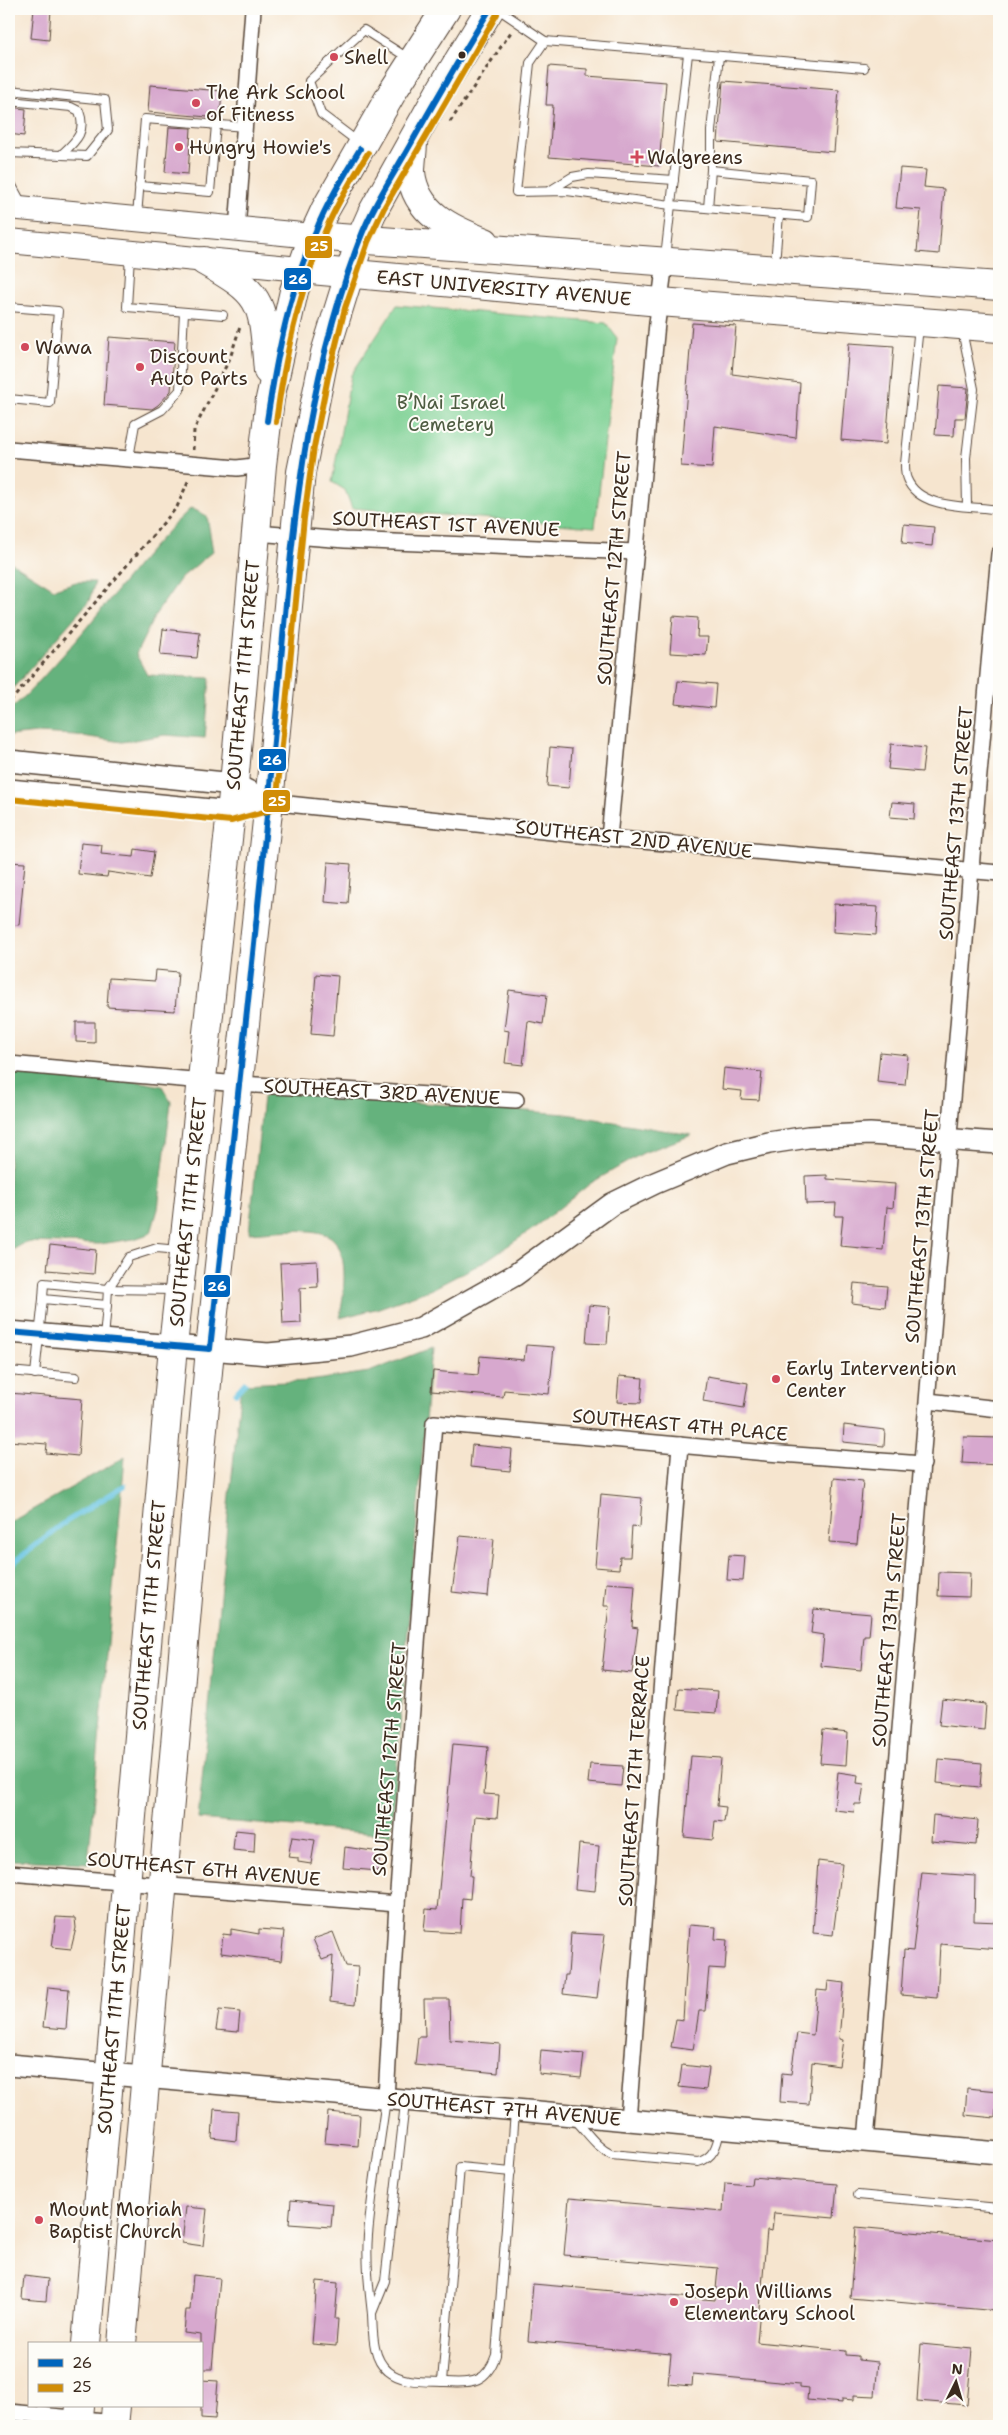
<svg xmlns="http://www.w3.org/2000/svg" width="1008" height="2435" viewBox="0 0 1008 2435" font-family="'Shantell Sans',sans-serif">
<rect width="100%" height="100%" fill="#fdfcf7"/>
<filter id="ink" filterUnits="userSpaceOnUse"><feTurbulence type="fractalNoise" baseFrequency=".02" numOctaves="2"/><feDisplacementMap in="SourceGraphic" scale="10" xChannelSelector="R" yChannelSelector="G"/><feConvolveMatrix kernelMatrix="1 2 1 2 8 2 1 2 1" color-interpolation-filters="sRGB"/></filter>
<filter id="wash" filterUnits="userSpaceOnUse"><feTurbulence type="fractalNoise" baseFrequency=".0096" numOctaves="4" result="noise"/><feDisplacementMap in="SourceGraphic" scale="20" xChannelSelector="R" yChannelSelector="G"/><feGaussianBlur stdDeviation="1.12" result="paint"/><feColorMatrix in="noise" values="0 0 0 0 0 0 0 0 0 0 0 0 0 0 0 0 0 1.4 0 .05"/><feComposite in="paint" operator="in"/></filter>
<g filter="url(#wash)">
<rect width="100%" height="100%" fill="#f6e5cf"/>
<polygon fill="#7cd093" stroke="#5c7d58" points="397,305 606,323 617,338 595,527 352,508 345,490 332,482 351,375"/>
<g fill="#65b27d" stroke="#506e4e">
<path d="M191,508L207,516L213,551L181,578L155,615L136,654L147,675L210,678L205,738L165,735L122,742L76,735L37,733L9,736V710C26,697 40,680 55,664C102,613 140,555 191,508Z"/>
<polygon points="9,561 54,589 76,582 95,582 89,601 9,693"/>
<polygon points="9,1069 131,1080 162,1086 171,1102 158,1209 151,1233 134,1239 100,1244 26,1242 9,1252"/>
<path d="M273,1092L566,1114L692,1135L643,1153L591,1183L533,1229L482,1263L432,1289L379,1308L340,1318C343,1296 350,1256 333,1239C320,1225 268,1232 249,1233L263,1097Z"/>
<polygon points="431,1348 391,1835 198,1819 241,1384 309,1381 369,1372"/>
<polygon points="125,1457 88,1863 9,1860 9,1523"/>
</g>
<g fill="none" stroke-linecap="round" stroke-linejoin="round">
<g stroke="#64c3e2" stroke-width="5.5">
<polyline points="236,1393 245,1383"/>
<polyline points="9,1566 61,1525 124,1486"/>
</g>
</g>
<g id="blocks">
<g fill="#d7a8ce">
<polygon points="34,9 51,9 49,40 31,38"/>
<polygon points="549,66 587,69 587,76 666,82 659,166 549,157 553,105 546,105"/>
<polygon points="723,81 839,90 834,152 718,142"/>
<polygon points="150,85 222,91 220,118 148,112"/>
<polygon points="9,107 26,109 24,136 9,134"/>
<polygon points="169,127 191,128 188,174 165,172"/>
<polygon points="900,168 926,170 924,187 944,189 939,254 917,252 921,210 896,208"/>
<polygon points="692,323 736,326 732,374 800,383 796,438 715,426 712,468 681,466"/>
<polygon points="109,337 175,342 171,391 158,405 152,409 104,405"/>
<polygon points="849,343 894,346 886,444 841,440"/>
<polygon points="939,386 968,388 965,418 955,418 954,436 935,435"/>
<polygon points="904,524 934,527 932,546 902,543"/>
<polygon points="673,616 698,618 697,637 708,637 706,655 670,653"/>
<polygon points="163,629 200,633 197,658 160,655"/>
<polygon points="678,681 716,684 714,708 675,704"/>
<polygon points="891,744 925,748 922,772 888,769"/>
<polygon points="550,747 572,749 569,788 547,786"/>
<polygon points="892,802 915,804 914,819 890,817"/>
<polygon points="81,843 102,845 101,854 134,857 135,849 154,852 150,878 108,872 107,877 78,874"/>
<polygon points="9,862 25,863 19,925 9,924"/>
<polygon points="328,862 351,864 348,904 325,902"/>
<polygon points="834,904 878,907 876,935 833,932"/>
<polygon points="156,970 178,972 175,1011 107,1007 109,978 155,981"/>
<polygon points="316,974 338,976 333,1036 311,1034"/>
<polygon points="509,990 547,995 543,1024 528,1021 523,1065 505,1063 509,1031 504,1030"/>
<polygon points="76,1022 95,1022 95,1043 76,1042"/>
<polygon points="880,1052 908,1055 905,1085 877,1082"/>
<polygon points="724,1068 762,1072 759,1100 741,1099 742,1091 722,1089"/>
<polygon points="827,1175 827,1179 895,1184 893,1208 887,1207 883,1250 840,1246 843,1216 835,1216 836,1203 806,1204 805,1176"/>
<polygon points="50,1245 96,1250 94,1274 47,1270"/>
<polygon points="317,1261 318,1287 300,1288 301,1323 283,1324 280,1263"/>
<polygon points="854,1283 887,1286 885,1307 852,1303"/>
<polygon points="589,1305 610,1307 607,1344 586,1343"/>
<polygon points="526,1345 554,1347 549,1394 504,1390 503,1397 431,1391 433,1371 478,1375 480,1356 524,1360"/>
<polygon points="619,1376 643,1378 641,1403 617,1402"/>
<polygon points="707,1376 748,1383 744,1408 703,1401"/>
<polygon points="9,1393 82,1399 78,1456 46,1453 47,1444 9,1441"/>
<polygon points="844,1425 885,1430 884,1446 843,1442"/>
<polygon points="964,1437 999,1438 998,1465 962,1463"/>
<polygon points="472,1445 512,1449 510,1471 470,1467"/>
<polygon points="834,1478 863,1481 857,1544 829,1542"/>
<polygon points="601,1494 642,1498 640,1527 632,1526 630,1557 620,1557 619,1569 595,1567"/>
<polygon points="460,1536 494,1539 488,1596 452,1592"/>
<polygon points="729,1555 745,1556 743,1581 727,1580"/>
<polygon points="939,1572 970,1573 969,1597 938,1596"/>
<polygon points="606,1583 635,1585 632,1627 638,1628 632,1673 602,1670 609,1606 604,1606"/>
<polygon points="814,1609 871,1614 869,1636 864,1636 861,1670 821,1666 824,1635 811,1633"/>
<polygon points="679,1688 718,1691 716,1713 677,1710"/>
<polygon points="942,1699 986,1704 984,1730 939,1725"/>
<polygon points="823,1730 848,1733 846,1765 820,1763"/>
<polygon points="453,1744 488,1747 484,1794 499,1795 497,1818 475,1816 470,1876 472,1876 470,1899 462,1898 460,1933 424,1931 426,1909 437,1910"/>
<polygon points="691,1756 721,1758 717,1806 726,1807 724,1822 715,1821 713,1840 684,1837"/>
<polygon points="939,1759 982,1763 980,1787 937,1783"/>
<polygon points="590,1764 623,1766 621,1786 588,1783"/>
<polygon points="838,1772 858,1775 857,1783 864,1784 861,1804 855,1804 854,1812 834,1810"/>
<polygon points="933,1815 978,1820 976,1845 931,1841"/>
<polygon points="235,1830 255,1832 254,1852 233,1850"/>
<polygon points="292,1837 315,1840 311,1864 298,1862 298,1858 288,1857"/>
<polygon points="579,1844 599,1846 595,1891 575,1889"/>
<polygon points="345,1847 380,1852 378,1871 343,1868"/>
<polygon points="818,1861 842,1864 833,1935 813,1933"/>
<polygon points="922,1872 975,1876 974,1921 999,1922 999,1949 940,1944 937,1998 901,1995 904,1950 913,1951"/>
<polygon points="56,1917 75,1918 76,1928 71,1949 52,1947"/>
<polygon points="689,1925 716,1927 715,1939 727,1940 725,1969 709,1968 705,2011 699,2011 693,2050 671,2047 676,2019 683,2020"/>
<polygon points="231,1929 259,1934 259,1929 284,1931 281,1961 221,1953 223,1934 231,1935"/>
<polygon points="333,1932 346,1966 358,1967 355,2005 330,2002 333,1956 322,1960 313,1939"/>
<polygon points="571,1933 605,1935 597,1998 563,1994 565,1975 568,1975"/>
<polygon points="828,1981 844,1983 839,2039 843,2040 839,2066 812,2062 809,2104 780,2102 782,2073 791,2074 797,2033 813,2035 817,1990 827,1991"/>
<polygon points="48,1987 69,1989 66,2029 43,2027"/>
<polygon points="424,1999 449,1999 450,2040 500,2044 498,2073 415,2065 418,2037 425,2037"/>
<polygon points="219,2010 240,2012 238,2032 216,2030"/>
<polygon points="541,2050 584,2054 581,2078 539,2074"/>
<polygon points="682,2065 709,2068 706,2090 679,2087"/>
<polygon points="967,2088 998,2091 995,2118 965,2115"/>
<polygon points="214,2109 238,2111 236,2141 212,2138"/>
<polygon points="328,2112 360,2115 358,2146 325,2143"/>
<polygon points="752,2177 837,2184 834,2218 774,2213 772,2231 767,2230 757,2342 846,2351 846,2355 858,2356 858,2360 878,2362 875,2396 854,2395 854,2400 842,2399 842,2403 807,2400 808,2389 800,2388 800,2384 693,2374 692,2386 668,2384 671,2354 528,2341 533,2284 715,2300 718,2268 564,2255 569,2198 723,2211 725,2183 751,2185"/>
<polygon points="291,2200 333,2204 331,2227 289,2224"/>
<polygon points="186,2207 207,2209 203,2246 182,2243"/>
<polygon points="856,2227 999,2240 998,2311 850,2298"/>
<polygon points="193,2275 220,2278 212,2369 201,2369 201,2335 184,2333 186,2310 190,2310"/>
<polygon points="24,2276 48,2279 46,2301 22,2299"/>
<polygon points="317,2281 338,2283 335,2319 338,2319 336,2346 312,2344"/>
<polygon points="921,2344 972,2349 967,2405 917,2401"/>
<polygon points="201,2380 218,2381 215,2419 201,2418"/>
</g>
</g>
</g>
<g filter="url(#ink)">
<use href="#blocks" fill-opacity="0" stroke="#574639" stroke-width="1"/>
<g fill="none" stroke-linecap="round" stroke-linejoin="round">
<g stroke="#574639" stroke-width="10">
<g id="lane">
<polyline points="498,9 545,41 864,68"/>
<polyline points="545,41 530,63 516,192 567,191 671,205 808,217 811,180 711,170"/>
<polyline points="9,90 105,100 108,130 87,156 9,153"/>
<path d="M9,101L71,107L79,111C87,132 76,141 61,155"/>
<polyline points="358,142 321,114 309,81 364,30 408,58"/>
<polyline points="9,180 22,204"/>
<polyline points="139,186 210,192 216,125"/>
<polyline points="551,190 572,177 589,174 674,180"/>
<polyline points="708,208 711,170 711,131 719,56"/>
<polyline points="137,216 145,119 245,127"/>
<polyline points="130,255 127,307 223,315"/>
<polyline points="665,258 688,54"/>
<polyline points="775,264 779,214"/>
<polyline points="9,307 58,311 50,403 9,399"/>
<path d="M919,326L905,464C905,468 905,475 907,479C920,511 972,505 999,510"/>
<polyline points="962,330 974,389 966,458 967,506"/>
<polyline points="129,458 135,424 162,410 180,390 184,312"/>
<polyline points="174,1290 108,1289 129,1257 157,1248 179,1250"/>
<polyline points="43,1299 44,1283 108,1289 107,1305"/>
<polyline points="9,1371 76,1377"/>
<polyline points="35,1374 43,1299 107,1305 104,1338"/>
<path d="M386,2099C380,2144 372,2190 368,2235C366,2261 369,2288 372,2314C373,2333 372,2358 388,2371C403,2384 428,2381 446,2382C473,2384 487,2382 496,2355L515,2112"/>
<path d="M576,2121C588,2133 596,2147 611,2154L698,2162C714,2158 717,2145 720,2131"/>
<polyline points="858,2195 999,2208"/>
<polyline points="372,2313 385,2281 405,2103"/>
<polyline points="442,2382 460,2167 511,2172"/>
</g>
</g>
<g stroke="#574639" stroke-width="18">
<g id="street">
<polyline points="237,230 253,9"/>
<polyline points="9,449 237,468 262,465"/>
<polyline points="256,533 345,540 636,552"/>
<polyline points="269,802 609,838 999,873"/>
<polyline points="609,838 657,323 665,262"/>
<polyline points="9,1064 238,1084 516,1100"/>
<polyline points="928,1401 999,1409"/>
<polyline points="9,1873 397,1904"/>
<polyline points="386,2098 397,1904 434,1423 767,1453 923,1464"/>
<polyline points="628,2120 680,1445"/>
<polyline points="866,2141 977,796 999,554"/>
<polyline points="9,2412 115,2422"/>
</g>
</g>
<g stroke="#574639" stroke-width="24">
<g id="secondary">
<polyline points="9,761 234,784 269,802"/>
<polyline points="9,790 231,812 269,802"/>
<polyline points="9,1332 268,1354 351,1346 421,1328 515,1275 612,1204 655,1183 727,1153 769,1143 808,1137 870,1134 999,1143"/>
<polyline points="9,2065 999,2153"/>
</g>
</g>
<g stroke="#574639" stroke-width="26">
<g id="primary">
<polyline points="9,207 313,236"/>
<polyline points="9,241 300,269"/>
</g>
</g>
<g stroke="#574639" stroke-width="30">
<g id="highway">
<path d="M413,141C413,151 411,162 411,172C415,213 451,229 485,242"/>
<polyline points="313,236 999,286"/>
<path d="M204,261C266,296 262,302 268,371"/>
<polyline points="300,269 660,302 999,328"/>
<polyline points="86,2344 173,1346 234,784 262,465 270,399 294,291 313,236 325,210 393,91 446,9"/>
<polyline points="122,2344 210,1349 269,802 301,472 325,353 360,240 372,213 440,91 490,9"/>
<polyline points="78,2426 80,2406"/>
<polyline points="114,2426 116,2406"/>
</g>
</g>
<g stroke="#574639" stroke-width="3" stroke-dasharray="4 4" stroke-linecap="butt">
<polyline points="450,122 511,32"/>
<polyline points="193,450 194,430 230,358 240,327"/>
<polyline points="9,700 15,696 177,507 189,479"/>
</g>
<use href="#lane" stroke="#fff" stroke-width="8"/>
<use href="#street" stroke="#fff" stroke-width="15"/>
<use href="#secondary" stroke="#fff" stroke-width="21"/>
<use href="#primary" stroke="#fff" stroke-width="24"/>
<use href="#highway" stroke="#fff" stroke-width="28"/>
<g stroke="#fdfcf7" stroke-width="10">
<g id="bus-1">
<path d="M267,421C277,354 290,288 318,226C329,199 345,174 360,149"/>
<path d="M9,1332L210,1349C231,1157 253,966 271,774C288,594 294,410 360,239C372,207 392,177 409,147C435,101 462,54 490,9"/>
</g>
</g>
<g stroke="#fdfcf7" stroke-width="10">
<g id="bus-2">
<path d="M276,422C285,356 299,288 327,227C338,201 353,178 368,153"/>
<polyline points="9,799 231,821 271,810 276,807 304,518 314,447 328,377 345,308 368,242 384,208 497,14"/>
</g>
</g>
<use href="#bus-1" stroke="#0065bd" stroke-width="6"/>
<use href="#bus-2" stroke="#d18d06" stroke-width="6"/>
</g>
</g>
<circle fill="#3b2a1e" stroke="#fdfcf7" stroke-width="2" cx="462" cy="55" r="4.5"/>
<g fill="#d1495b" stroke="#fdfcf7" stroke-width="2">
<circle cx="334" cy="57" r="5"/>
<circle cx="196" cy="103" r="5"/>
<circle cx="179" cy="147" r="5"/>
<path d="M634.5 149.5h5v5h5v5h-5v5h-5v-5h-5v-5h5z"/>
<circle cx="25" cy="347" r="5"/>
<circle cx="140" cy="367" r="5"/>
<circle cx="776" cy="1379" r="5"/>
<circle cx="39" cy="2220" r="5"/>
<circle cx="674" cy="2302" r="5"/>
</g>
<g text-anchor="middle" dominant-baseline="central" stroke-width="4" stroke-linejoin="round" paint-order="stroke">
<g font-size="19" fill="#3b2a1e" stroke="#fdfcf7" text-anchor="start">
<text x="344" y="57">Shell</text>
<text x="206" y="92">The Ark School<tspan x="206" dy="22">of Fitness</tspan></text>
<text x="189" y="147">Hungry Howie's</text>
<text x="647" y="157">Walgreens</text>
<text x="35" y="347">Wawa</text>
<text x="150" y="356">Discount<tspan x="150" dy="22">Auto Parts</tspan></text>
<text x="786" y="1368">Early Intervention<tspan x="786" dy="22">Center</tspan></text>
<text x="49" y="2209">Mount Moriah<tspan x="49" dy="22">Baptist Church</tspan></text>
<text x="684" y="2291">Joseph Williams<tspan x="684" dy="22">Elementary School</tspan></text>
</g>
<g font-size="19" fill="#3b2a1e" stroke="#fdfcf7">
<text transform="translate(504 288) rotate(5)">EAST UNIVERSITY AVENUE</text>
<text transform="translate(446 524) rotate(3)">SOUTHEAST 1ST AVENUE</text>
<text transform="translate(614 568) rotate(-85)">SOUTHEAST 12TH STREET</text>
<text transform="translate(243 675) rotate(-85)">SOUTHEAST 11TH STREET</text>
<text transform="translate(956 823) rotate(-85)">SOUTHEAST 13TH STREET</text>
<text transform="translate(634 839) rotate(6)">SOUTHEAST 2ND AVENUE</text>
<text transform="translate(382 1092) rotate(3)">SOUTHEAST 3RD AVENUE</text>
<text transform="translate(188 1212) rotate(-84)">SOUTHEAST 11TH STREET</text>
<text transform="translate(922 1226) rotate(-85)">SOUTHEAST 13TH STREET</text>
<text transform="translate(680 1425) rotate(5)">SOUTHEAST 4TH PLACE</text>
<text transform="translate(149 1615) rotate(-85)">SOUTHEAST 11TH STREET</text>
<text transform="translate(889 1630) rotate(-85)">SOUTHEAST 13TH STREET</text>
<text transform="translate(389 1759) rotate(-85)">SOUTHEAST 12TH STREET</text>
<text transform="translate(634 1781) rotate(-86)">SOUTHEAST 12TH TERRACE</text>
<text transform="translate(204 1869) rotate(5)">SOUTHEAST 6TH AVENUE</text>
<text transform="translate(114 2019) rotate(-85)">SOUTHEAST 11TH STREET</text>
<text transform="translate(504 2109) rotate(5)">SOUTHEAST 7TH AVENUE</text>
</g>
<g font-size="19" fill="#4e5c41" stroke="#fdfcf7">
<text x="451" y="402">B’Nai Israel<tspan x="451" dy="22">Cemetery</tspan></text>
</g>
</g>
<g stroke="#fdfcf7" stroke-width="2">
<rect x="304" y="235" width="29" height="24" rx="5" fill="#d18d06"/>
<rect x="283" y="267" width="29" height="24" rx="5" fill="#0065bd"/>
<rect x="258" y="748" width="29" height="24" rx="5" fill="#0065bd"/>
<rect x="262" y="789" width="29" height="24" rx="5" fill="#d18d06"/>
<rect x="203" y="1274" width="28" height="24" rx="5" fill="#0065bd"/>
</g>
<g font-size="14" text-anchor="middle" font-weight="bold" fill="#fff">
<text x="319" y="251">25</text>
<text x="298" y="284">26</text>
<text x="272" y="765">26</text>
<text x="277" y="806">25</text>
<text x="217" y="1291">26</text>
</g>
<rect width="1008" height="2435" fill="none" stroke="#fdfcf7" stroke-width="30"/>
<rect x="28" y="2342" width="175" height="65" fill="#fdfcf7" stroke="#afa8a0"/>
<rect x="38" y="2359" width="25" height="8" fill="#0065bd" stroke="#afa8a0"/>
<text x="72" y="2368" font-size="15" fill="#3b2a1e">26</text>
<rect x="38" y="2384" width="25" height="8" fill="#d18d06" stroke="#afa8a0"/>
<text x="72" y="2392" font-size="15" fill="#3b2a1e">25</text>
<g transform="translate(956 2382) rotate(5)" stroke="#fdfcf7" stroke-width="4" paint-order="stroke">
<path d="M0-4L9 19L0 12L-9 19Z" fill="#3b2a1e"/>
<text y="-8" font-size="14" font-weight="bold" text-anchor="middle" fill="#3b2a1e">N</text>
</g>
</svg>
